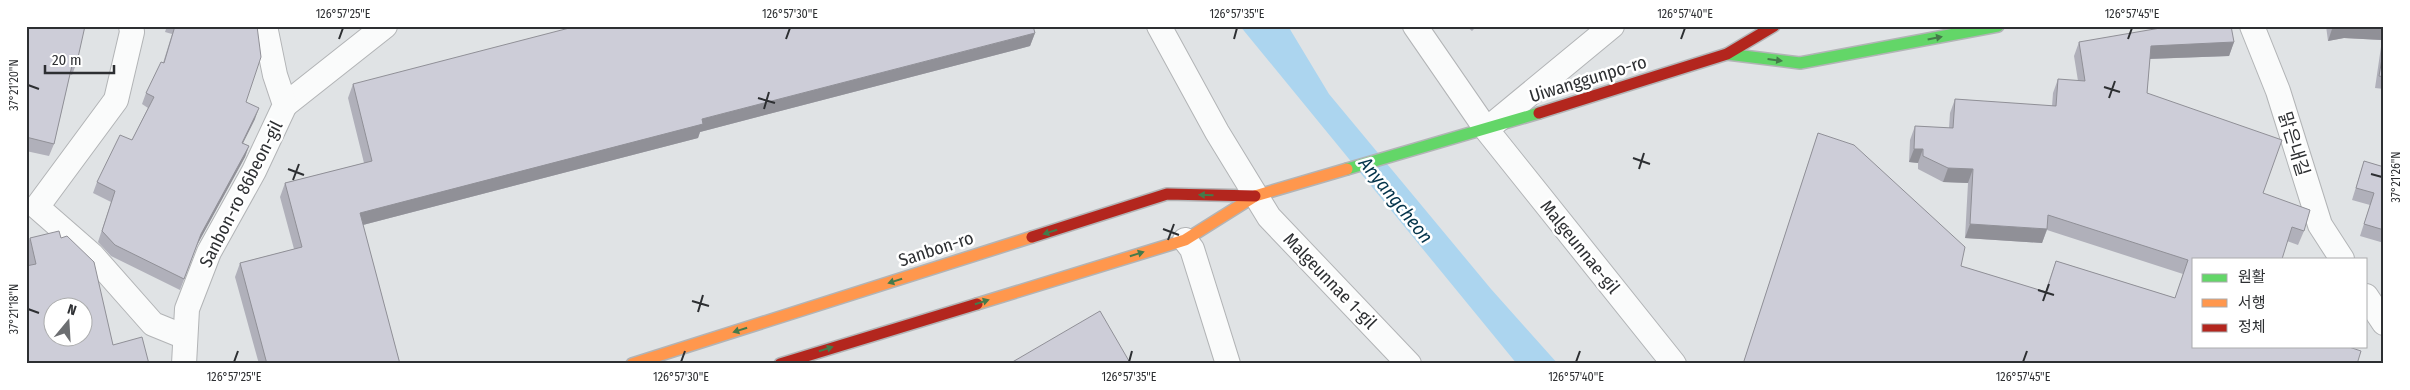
<svg xmlns="http://www.w3.org/2000/svg" width="2410" height="390" viewBox="0 0 2410 390" font-family="'Fira Sans Condensed','Noto Sans KR',sans-serif">
<rect width="100%" height="100%" fill="#e0e3e5"/>
<polygon fill="#acd5ef" points="1240,26 1288,26 1329,94 1491,289 1558,364 1517,364"/>
<g fill="none" stroke-linecap="round" stroke-linejoin="round">
<g stroke="#b2b4b6" stroke-width="26">
<g id="street">
<polyline points="131,26 132,32 116,100 37,207 92,255 153,324 185,337"/>
<polyline points="1159,26 1217,132 1269,217 1409,364"/>
<polyline points="1415,26 1486,129 1674,364"/>
<polyline points="2252,26 2278,91 2320,225 2342,259"/>
<polyline points="285,105 385,26"/>
<polyline points="1492,125 1612,26"/>
<polyline points="1185,240 1192,249 1228,364"/>
<polyline points="2366,296 2384,323"/>
<polyline points="184,364 187,309 209,252 254,171 285,105 275,75 265,26"/>
</g>
</g>
<g stroke="#b2b4b6" stroke-width="14">
<g id="fast">
<polyline points="1727,54 1800,63 1998,26"/>
<polyline points="1347,169 1539,113"/>
</g>
</g>
<g stroke="#b2b4b6" stroke-width="14">
<g id="slow">
<polyline points="977,304 1185,240 1255,196 1347,169"/>
<polyline points="632,364 1032,237"/>
</g>
</g>
<g stroke="#b2b4b6" stroke-width="14">
<g id="jam">
<polyline points="1539,113 1727,54 1774,26"/>
<polyline points="1032,237 1167,194 1255,196"/>
<polyline points="780,364 977,304"/>
</g>
</g>
<use href="#street" stroke="#fafbfb" stroke-width="24"/>
<use href="#fast" stroke="#63d668" stroke-width="11"/>
<use href="#slow" stroke="#ff974d" stroke-width="11"/>
<use href="#jam" stroke="#b3261e" stroke-width="11"/>
</g>
<g fill="#b0b0ba">
<polygon points="26,26 77,62 72,75 70,74 54,144 49,156 26,151"/>
<polygon points="167,26 257,26 246,102 255,119 243,143 249,146 245,157 197,245 180,290 111,256 98,242 111,202 93,193 97,182 132,140 148,108 142,104 146,93 163,63 172,34 165,32"/>
<polygon points="1466,26 1477,26 1472,31"/>
<polygon points="2326,26 2384,26 2384,89 2375,88 2382,40 2344,38 2328,41"/>
<polygon points="1035,33 1030,46 700,132 698,138 363,225 400,364 259,364 235,277 240,263 294,249 280,197 285,183 364,163 348,98 353,84"/>
<polygon points="2079,42 2234,42 2229,56 2150,59 2147,93 2263,193 2304,231 2298,245 2287,241 2194,346 2349,347 2357,364 1743,364 1818,133 1961,266 2045,292 2056,261 2175,298 2183,274 2047,230 2042,243 1965,238 1968,183 1943,182 1918,169 1918,163 1909,162 1910,140 1915,126 1949,128 1950,113 1955,99 2052,106 2053,93 2058,79 2078,81 2074,56"/>
<polygon points="2364,161 2384,167 2384,243 2360,236 2370,205 2352,200"/>
<polygon points="30,238 61,238 113,345 26,364 29,265 26,254 26,247"/>
</g>
<g fill="#909097">
<polygon points="2348,26 2384,28 2384,36 2382,40 2344,38 2328,41 2332,29"/>
<polygon points="1035,33 1030,46 700,132 698,138 355,227 360,213 702,119"/>
<polygon points="2234,42 2229,56 2146,59 2151,46"/>
<polygon points="259,108 255,119 238,153 242,143"/>
<polygon points="249,146 245,157 197,245 180,290 201,234"/>
<polygon points="1914,149 1923,149 1918,163 1909,162"/>
<polygon points="1948,168 1973,169 1968,183 1943,182"/>
<polygon points="1970,224 2047,229 2042,243 1965,238"/>
</g>
<g fill="#cdcdd8" stroke="#909097" fill-rule="evenodd">
<polygon points="26,26 85,26 77,62 73,61 54,144 26,137"/>
<polygon points="175,26 257,26 261,57 246,102 259,108 242,143 249,146 201,234 184,279 115,245 102,231 115,191 97,182 120,135 132,140 154,97 146,93 161,62 164,63"/>
<polygon points="577,26 1033,26 1035,33 702,119 703,124 360,213 400,364 267,364 240,263 302,247 285,183 372,161 353,84"/>
<polygon points="2172,26 2231,26 2234,42 2151,46 2147,93 2282,140 2263,193 2310,210 2304,231 2292,227 2282,259 2194,259 2194,346 2349,346 2349,347 2361,351 2357,364 1743,364 1818,133 1854,145 1965,247 1961,266 2046,292 2056,261 2175,298 2188,260 2048,215 2047,229 1970,224 1973,169 1948,168 1923,156 1923,149 1914,149 1915,126 1953,128 1955,99 2056,106 2058,79 2085,81 2079,42"/>
<polygon points="2332,26 2348,26 2332,29"/>
<polygon points="2349,26 2384,26 2384,28"/>
<polygon points="2384,47 2384,77 2379,76"/>
<polygon points="2364,161 2384,167 2384,230 2364,224 2374,193 2356,188"/>
<path d="M59,231L61,238L67,236L94,262L113,345L142,337L149,364H26V266L36,264L30,238ZM52,308H82V338H52Z"/>
<polygon points="1100,311 1129,361 1124,364 1009,364"/>
</g>
<defs><path id="oneway-solid" d="M-6-.8H1V-3.2L6.5 0L1 3.2V.8H-6Z" transform="scale(1.25)"/></defs>
<g fill="#457a4a">
<use href="#oneway-solid" transform="translate(1935 38) rotate(-11)"/>
<use href="#oneway-solid" transform="translate(1775 60) rotate(7)"/>
<use href="#oneway-solid" transform="translate(1206 195) rotate(-179)"/>
<use href="#oneway-solid" transform="translate(1050 232) rotate(162)"/>
<use href="#oneway-solid" transform="translate(1137 254) rotate(-17)"/>
<use href="#oneway-solid" transform="translate(895 281) rotate(162)"/>
<use href="#oneway-solid" transform="translate(982 302) rotate(-17)"/>
<use href="#oneway-solid" transform="translate(740 330) rotate(162)"/>
<use href="#oneway-solid" transform="translate(826 349) rotate(-17)"/>
</g>
<path fill="none" stroke="#2d2f32" stroke-width="2" d="M339,39L343,28M786,39L790,28M1234,39L1237,28M1681,39L1685,28M2128,39L2132,28M28,85L39,89M2104,87L2120,92M758,98L775,103M2109,98L2115,81M764,109L769,92M1633,158L1650,164M288,169L304,175M1639,169L1644,153M2371,174L2382,177M293,180L299,164M1163,229L1179,235M1168,240L1174,224M2038,290L2054,295M692,301L709,306M2043,301L2049,284M28,309L39,313M698,312L703,295M234,362L238,351M681,362L685,351M1129,362L1132,351M1576,362L1580,351M2023,362L2027,351"/>
<g text-anchor="middle" dominant-baseline="central" stroke-width="5" stroke-linejoin="round" paint-order="stroke">
<g font-size="18" fill="#2d2f32" stroke="#fff">
<text transform="translate(1588 79) rotate(-17)">Uiwanggunpo-ro</text>
<text transform="translate(2294 144) rotate(73)">맑은내길</text>
<text transform="translate(241 194) rotate(-63)">Sanbon-ro 86beon-gil</text>
<text transform="translate(1580 247) rotate(51)">Malgeunnae-gil</text>
<text transform="translate(936 249) rotate(-18)">Sanbon-ro</text>
<text transform="translate(1330 281) rotate(46)">Malgeunnae 1-gil</text>
</g>
<g font-size="19" font-style="italic" fill="#03334a" stroke="#fff">
<text transform="translate(1396 200) rotate(51)">Anyangcheon</text>
</g>
</g>
<rect width="2410" height="390" fill="none" stroke="#ffffff" stroke-width="55"/>
<rect x="2192" y="258" width="175" height="90" fill="#ffffff" stroke="#abacad"/>
<rect x="2202" y="274" width="25" height="8" fill="#63d668" stroke="#abacad"/>
<text x="2238" y="282" font-size="15" fill="#2d2f32">원활</text>
<rect x="2202" y="299" width="25" height="8" fill="#ff974d" stroke="#abacad"/>
<text x="2238" y="308" font-size="15" fill="#2d2f32">서행</text>
<rect x="2202" y="324" width="25" height="8" fill="#b3261e" stroke="#abacad"/>
<text x="2238" y="332" font-size="15" fill="#2d2f32">정체</text>
<g transform="translate(68 322) rotate(18)"><circle r="24" fill="#ffffff" stroke="#abacad"/>
<path d="M0-4L9 19L0 12L-9 19Z" fill="#6c6e71"/>
<text y="-8" font-size="14" font-weight="bold" text-anchor="middle" fill="#2d2f32">N</text>
</g>
<path d="M45 65v8h69v-8" fill="none" stroke="#2d2f32" stroke-width="2.5"/>
<text x="52" y="65" font-size="15" fill="#2d2f32" stroke="#ffffff" stroke-width="4" paint-order="stroke">20 m</text>
<rect x="28" y="28" width="2354" height="334" fill="none" stroke="#2d2f32" stroke-width="2"/>
<g font-size="12" text-anchor="middle" fill="#2d2f32">
<text x="343" y="18">126°57'25"E</text>
<text x="790" y="18">126°57'30"E</text>
<text x="1237" y="18">126°57'35"E</text>
<text x="1685" y="18">126°57'40"E</text>
<text x="2132" y="18">126°57'45"E</text>
<text transform="translate(14 85) rotate(-90)" y="4">37°21'20"N</text>
<text transform="translate(2396 177) rotate(-90)" y="4">37°21'26"N</text>
<text transform="translate(14 309) rotate(-90)" y="4">37°21'18"N</text>
<text x="234" y="381">126°57'25"E</text>
<text x="681" y="381">126°57'30"E</text>
<text x="1129" y="381">126°57'35"E</text>
<text x="1576" y="381">126°57'40"E</text>
<text x="2023" y="381">126°57'45"E</text>
</g>
</svg>
